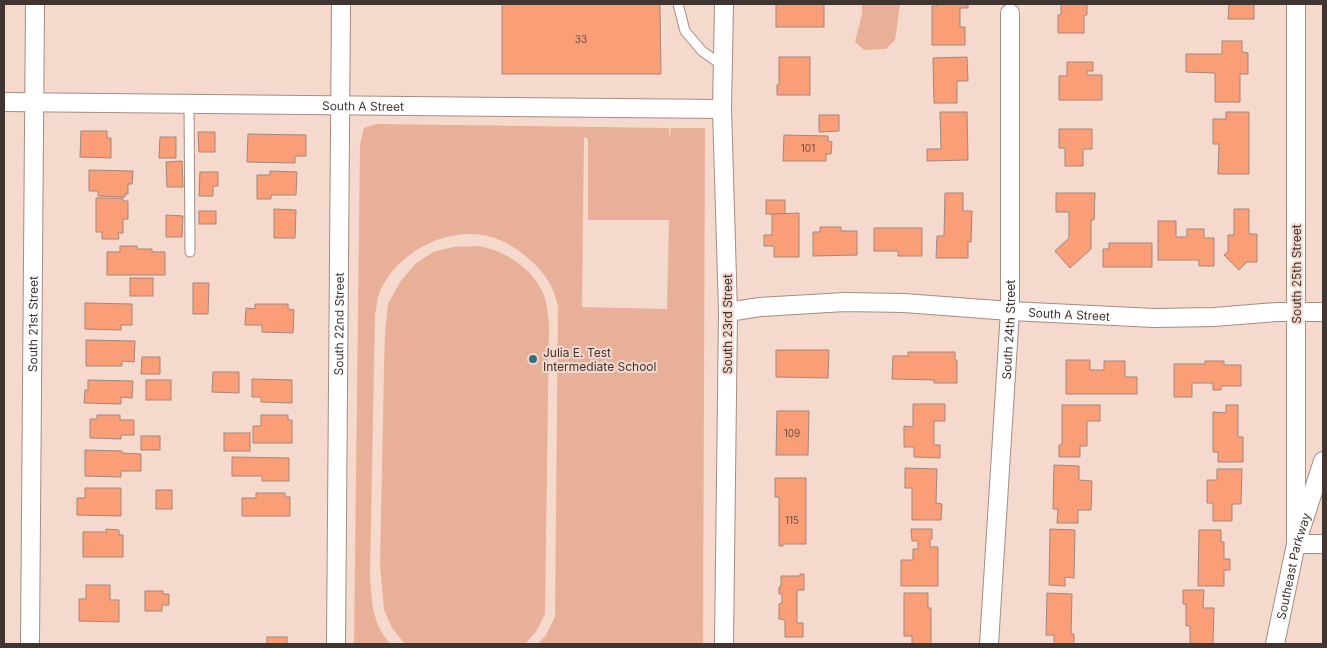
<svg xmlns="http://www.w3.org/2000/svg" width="1327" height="648" viewBox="0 0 1327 648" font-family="Inter,sans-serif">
<rect width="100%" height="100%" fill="#f6d9cd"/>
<g fill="#e9b099" fill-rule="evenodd">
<polygon points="862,4 900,4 895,40 886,49 864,50 855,42 862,14"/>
<path d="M376,124L669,128V138L671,128H705L703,644H538L546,635L555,617L558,307H568H558C554,284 541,268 523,254C511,245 498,237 482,235C443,229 398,253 381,289C377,296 377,306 375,315L370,576C372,602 372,625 391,644H354L360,144L364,128ZM584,137L588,139V220H669L667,309L582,307Z"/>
<path d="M477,246C502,249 531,267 542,291C547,301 548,313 549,325L545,614L536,632L525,644H405L392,628L384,610L380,565L384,368L385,333L388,304L400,282L415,264L433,252L453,247Z"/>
</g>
<g fill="#fa9e78" stroke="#a1877c">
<polygon points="502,4 660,4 661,74 502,74"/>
<rect x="776" y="4" width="48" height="23"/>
<polygon points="937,4 968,4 968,8 960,8 960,27 965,27 965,45 932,45 932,6 937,6"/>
<polygon points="1061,4 1087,4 1087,15 1084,15 1084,33 1058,33 1058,15 1061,15"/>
<polygon points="1229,4 1254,4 1254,19 1228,19"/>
<polygon points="1222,41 1242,41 1242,52 1248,53 1248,74 1240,74 1240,102 1215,102 1215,73 1186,72 1186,54 1222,54"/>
<polygon points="779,57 810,57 810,95 777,95 777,85 779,85"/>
<polygon points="967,57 968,81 957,81 957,103 934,103 933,58"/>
<polygon points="1067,62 1093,62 1093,71 1087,71 1087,75 1102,75 1102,100 1059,100 1059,76 1067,76"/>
<polygon points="940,112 967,112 968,160 927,161 927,149 941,149"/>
<polygon points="1226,112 1249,112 1249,174 1218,174 1219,144 1213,144 1213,119 1226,119"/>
<polygon points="819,115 839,115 839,131 819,132"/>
<polygon points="1059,129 1092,129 1092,149 1083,149 1083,166 1065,166 1065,148 1059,148"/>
<polygon points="81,131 107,131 107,138 111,138 111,158 80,157"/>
<polygon points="198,132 215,132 215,152 199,152"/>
<polygon points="248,134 306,135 306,156 295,156 295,163 247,162"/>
<polygon points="784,135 828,136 828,141 832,142 831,154 826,154 826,161 783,161"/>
<polygon points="160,137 176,137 176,158 159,158"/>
<polygon points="182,161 183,187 167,187 166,162"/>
<polygon points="89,170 133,171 132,184 128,184 128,194 125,194 125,197 98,196 98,191 89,191"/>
<polygon points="270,171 297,172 296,195 271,195 271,199 257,199 257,175 270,175"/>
<polygon points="200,172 218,172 218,186 213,186 213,196 199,196"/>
<polygon points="945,193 963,193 963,211 972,211 971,242 968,242 968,258 936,258 937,236 944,236"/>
<polygon points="1056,193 1095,193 1094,220 1091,220 1091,249 1070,268 1055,251 1069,238 1069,212 1056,212"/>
<polygon points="96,198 123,198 123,201 128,201 128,219 123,219 123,233 118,233 119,239 102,239 102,232 96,232"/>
<rect x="766" y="200" width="19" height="14"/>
<polygon points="274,209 296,210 295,238 274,238"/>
<polygon points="1234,209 1249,209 1249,234 1257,234 1257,262 1247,262 1239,270 1224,255 1228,252 1228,235 1234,235"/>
<rect x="199" y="211" width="17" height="13"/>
<polygon points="799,213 799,257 774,257 774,246 764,246 764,235 772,235 772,214"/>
<polygon points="166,215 183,216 182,237 166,237"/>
<polygon points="1158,221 1176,221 1176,237 1187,237 1187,229 1204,229 1204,238 1214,238 1214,266 1199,266 1199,260 1158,260"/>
<polygon points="820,227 841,227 841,231 857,231 857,255 813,256 813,232 820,232"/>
<polygon points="874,228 922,228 922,256 898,256 898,251 874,251"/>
<polygon points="1109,243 1152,243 1152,267 1103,267 1103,249 1109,249"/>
<polygon points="120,246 137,246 137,249 152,249 152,252 165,252 165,275 107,275 107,252 120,252"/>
<rect x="130" y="278" width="23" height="18"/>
<polygon points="193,283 209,283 208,314 193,314"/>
<polygon points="85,303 132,304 132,325 121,325 121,330 85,329"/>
<polygon points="255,304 288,304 288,309 294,310 293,333 262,332 262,325 245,325 246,308 255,309"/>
<polygon points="86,340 135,341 134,362 122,361 122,366 86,366"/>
<polygon points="776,350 829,350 828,378 776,377"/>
<polygon points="908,352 955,352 955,360 957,360 957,383 934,383 934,380 892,379 893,356 908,356"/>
<polygon points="142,357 160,357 160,374 141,374"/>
<polygon points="1066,360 1090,360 1090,370 1104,370 1104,361 1125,361 1125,377 1137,377 1137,394 1066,394"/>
<polygon points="1205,361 1224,361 1224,365 1241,365 1241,386 1221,386 1221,390 1213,390 1213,383 1192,383 1192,397 1174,397 1174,364 1205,364"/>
<polygon points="213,372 239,372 239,393 212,392"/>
<polygon points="252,379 292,380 292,403 261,402 261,397 252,397"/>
<polygon points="88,380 133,381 132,398 121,397 121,404 84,403 85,390 88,390"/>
<rect x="146" y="380" width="25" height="20"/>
<polygon points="913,404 945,404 945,421 934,421 934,445 940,445 940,458 914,457 914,447 904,447 904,426 913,427"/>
<polygon points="1062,405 1100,405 1100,421 1087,421 1087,446 1080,446 1080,457 1059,457 1059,445 1062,445"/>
<polygon points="1226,405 1238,405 1238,437 1243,437 1243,462 1218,462 1218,452 1213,452 1213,412 1226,413"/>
<polygon points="777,411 809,411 808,455 776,455"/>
<polygon points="97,415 120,415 120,420 134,420 134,435 121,435 121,439 90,438 90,419 97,419"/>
<polygon points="261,415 288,415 288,420 292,420 292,443 253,443 253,426 261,426"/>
<rect x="224" y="433" width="26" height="18"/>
<rect x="141" y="436" width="19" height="14"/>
<polygon points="85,450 122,451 122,453 141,454 141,471 121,471 121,477 85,476"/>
<polygon points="232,457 289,458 289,481 262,481 262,476 232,476"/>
<polygon points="1054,465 1079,466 1079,480 1092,481 1091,510 1078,510 1078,523 1057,523 1058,509 1053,509"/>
<polygon points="905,468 937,469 936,503 942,504 941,520 912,520 912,488 905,488"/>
<polygon points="1217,469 1242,469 1241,504 1232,504 1232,521 1213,521 1213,503 1207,503 1207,480 1217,480"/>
<polygon points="775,478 806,478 806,544 783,544 783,546 779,546 779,497 775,497"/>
<polygon points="85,488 121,488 121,516 77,515 77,498 85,498"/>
<rect x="156" y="490" width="16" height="19"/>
<polygon points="256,493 285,493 285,497 290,497 290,516 242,516 242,498 256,498"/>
<polygon points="106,529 119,530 119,535 123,535 123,557 83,557 83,532 106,532"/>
<polygon points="911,529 932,529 932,539 930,539 930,547 938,547 938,586 901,586 901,560 913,560 913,549 918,549 918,541 912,541"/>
<polygon points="1050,529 1075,530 1074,578 1065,577 1065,586 1049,585"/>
<polygon points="1199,530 1221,530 1221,542 1224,542 1224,559 1230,559 1230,570 1224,570 1224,586 1198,586"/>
<polygon points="800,574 804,574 804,590 797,590 797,623 803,623 803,637 785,637 785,620 779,619 779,604 782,603 782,594 779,594 779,587 781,587 781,576 800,576"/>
<polygon points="86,585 110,585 110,600 119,600 119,622 79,621 79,599 86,599"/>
<polygon points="1183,590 1204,590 1203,608 1214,608 1213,644 1190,643 1190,626 1186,626 1186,604 1183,604"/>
<polygon points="145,591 163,591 163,594 169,594 169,605 162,605 162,611 145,611"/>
<polygon points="904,593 928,593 928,608 931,608 931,644 912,644 912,636 904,636"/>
<polygon points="1047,593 1072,594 1071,634 1074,634 1074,644 1054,644 1054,635 1046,635"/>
<rect x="267" y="637" width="20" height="7"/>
</g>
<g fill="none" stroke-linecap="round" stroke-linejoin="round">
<g stroke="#a78c82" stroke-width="11">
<g id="lane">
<polyline points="678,4 685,31 702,51 723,66"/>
<polyline points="189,103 190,252"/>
</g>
</g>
<g stroke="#a78c82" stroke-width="20">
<g id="street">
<polyline points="1296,4 1296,544 1323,544"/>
<path id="s1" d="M4,102L722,109"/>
<path id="s2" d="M728,312L760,307L845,302L904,303L1010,311L1154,318L1214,317L1277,312H1323"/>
<path id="s3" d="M30,644L35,4"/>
<path id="s4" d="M336,644L341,4"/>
<polyline points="724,644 728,312 722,109 724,4"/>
<path id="s5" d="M989,644L1010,311V13"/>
<path id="s6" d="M1275,644L1296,544L1323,461"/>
</g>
</g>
<use href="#lane" stroke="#fff" stroke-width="9"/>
<use href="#street" stroke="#fff" stroke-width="18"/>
</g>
<circle fill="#2e6f83" stroke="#f6d9cd" stroke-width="2" cx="533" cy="359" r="5"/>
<g text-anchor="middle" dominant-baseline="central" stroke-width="4" stroke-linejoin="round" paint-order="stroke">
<g font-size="10" fill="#6e4e41">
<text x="581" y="39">33</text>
<text x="808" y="148">101</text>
<text x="792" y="433">109</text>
<text x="792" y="520">115</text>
</g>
<g font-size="12" fill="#3f342f" stroke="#f6d9cd">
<text stroke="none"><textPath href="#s1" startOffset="359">South A Street</textPath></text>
<text transform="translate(1296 274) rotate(-90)">South 25th Street</text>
<text stroke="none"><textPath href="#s2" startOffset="342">South A Street</textPath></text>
<text stroke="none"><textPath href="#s3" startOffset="320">South 21st Street</textPath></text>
<text stroke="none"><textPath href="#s4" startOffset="320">South 22nd Street</textPath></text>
<text transform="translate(727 324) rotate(-90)">South 23rd Street</text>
<text stroke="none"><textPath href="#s5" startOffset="315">South 24th Street</textPath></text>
<text stroke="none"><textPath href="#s6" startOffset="80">Southeast Parkway</textPath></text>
</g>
<g font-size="12" fill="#3f342f" stroke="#f6d9cd" text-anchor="start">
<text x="543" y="352">Julia E. Test<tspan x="543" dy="14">Intermediate School</tspan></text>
</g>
</g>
<rect width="1327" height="648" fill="none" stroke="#3f342f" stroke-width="10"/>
</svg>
